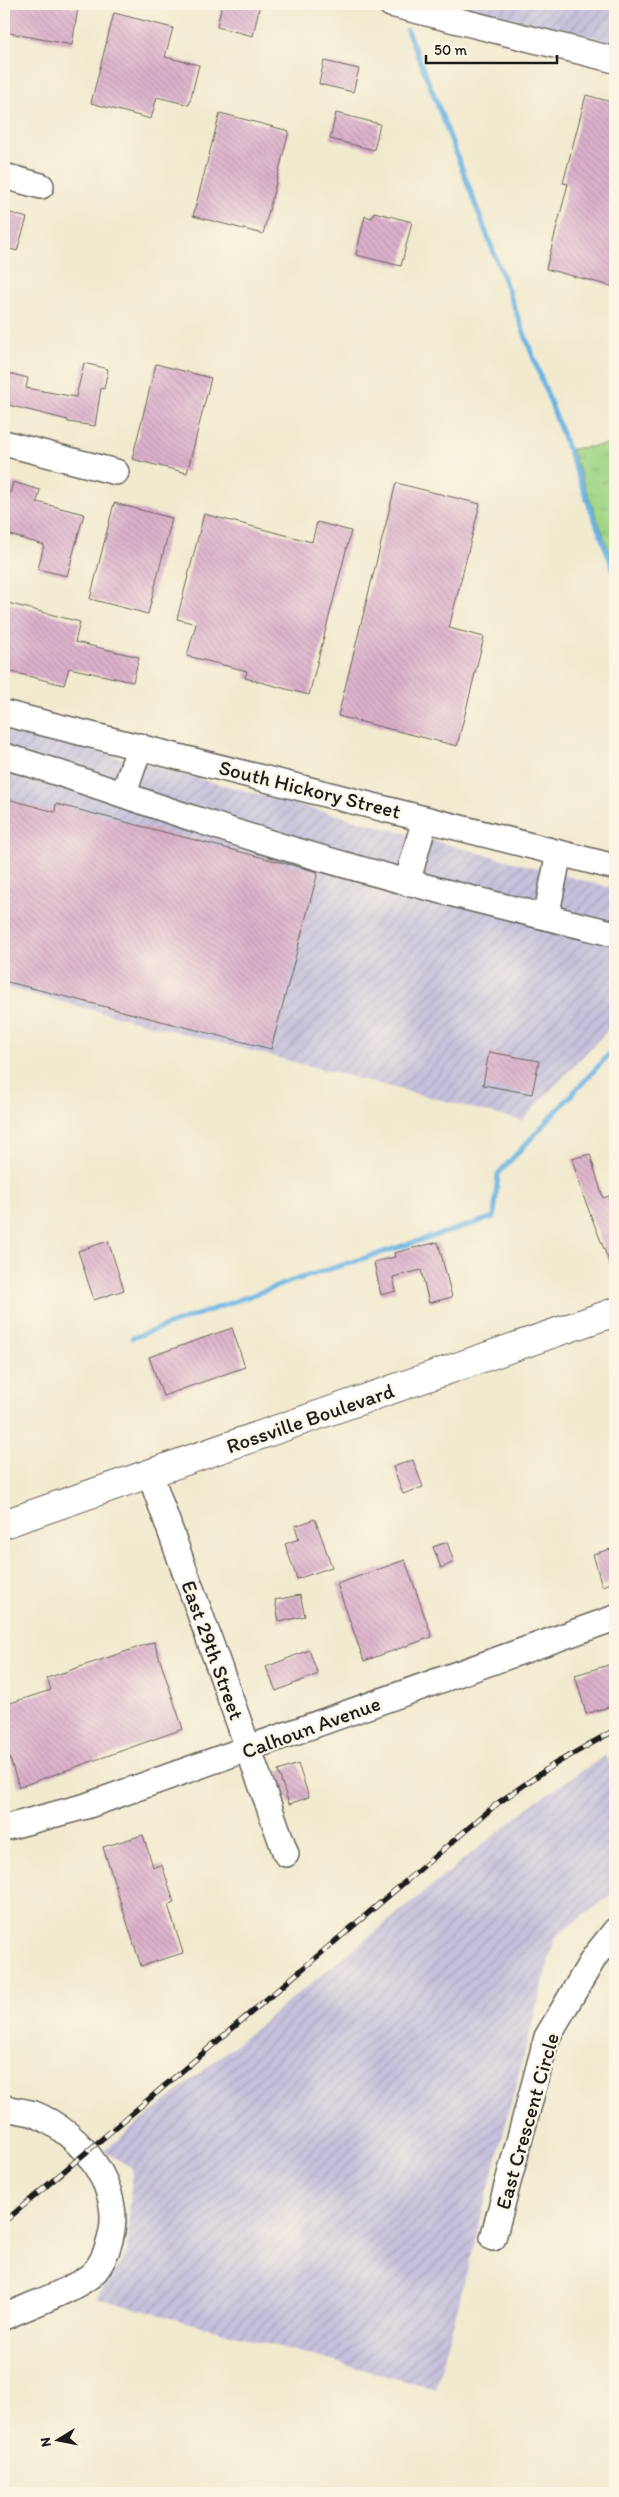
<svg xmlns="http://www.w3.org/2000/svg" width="619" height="2497" viewBox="0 0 619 2497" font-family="Itim,sans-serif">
<defs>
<pattern id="industrial-furrows" width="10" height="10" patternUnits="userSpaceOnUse" patternTransform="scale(1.25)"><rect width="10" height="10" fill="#c5c0db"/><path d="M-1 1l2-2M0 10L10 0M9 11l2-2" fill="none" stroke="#a9a4bb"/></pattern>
<pattern id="grass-tufts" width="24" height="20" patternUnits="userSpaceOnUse" patternTransform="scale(1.25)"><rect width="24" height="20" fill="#a0d586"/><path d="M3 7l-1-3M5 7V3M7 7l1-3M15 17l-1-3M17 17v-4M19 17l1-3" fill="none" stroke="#89b673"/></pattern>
<pattern id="building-back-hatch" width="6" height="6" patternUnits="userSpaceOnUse" patternTransform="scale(1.25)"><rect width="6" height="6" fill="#dbb0cb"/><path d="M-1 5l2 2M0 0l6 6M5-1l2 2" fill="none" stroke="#bb97ae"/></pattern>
</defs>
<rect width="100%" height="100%" fill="#fcf5e5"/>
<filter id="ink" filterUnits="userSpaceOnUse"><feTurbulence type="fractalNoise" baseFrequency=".02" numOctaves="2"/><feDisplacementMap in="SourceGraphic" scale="10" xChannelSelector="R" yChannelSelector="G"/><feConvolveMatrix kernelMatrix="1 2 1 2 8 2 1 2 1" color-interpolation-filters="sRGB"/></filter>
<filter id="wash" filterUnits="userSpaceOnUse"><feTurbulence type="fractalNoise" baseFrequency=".0096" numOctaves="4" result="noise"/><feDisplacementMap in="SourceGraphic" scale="20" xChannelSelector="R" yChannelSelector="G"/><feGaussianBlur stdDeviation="1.12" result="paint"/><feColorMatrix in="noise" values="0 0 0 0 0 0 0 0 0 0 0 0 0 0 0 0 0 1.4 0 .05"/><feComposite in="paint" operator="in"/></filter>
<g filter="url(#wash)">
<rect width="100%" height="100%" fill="#f2eacf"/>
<g fill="url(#industrial-furrows)">
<polygon points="466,4 615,4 615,43 465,6"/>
<polygon points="4,727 615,889 615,1022 522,1121 4,987"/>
<polygon points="606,1755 615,1773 615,1892 555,1937 436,2389 96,2298 127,2253 132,2168 104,2151 535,1802"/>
</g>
<polygon fill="url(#grass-tufts)" stroke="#5e7851" points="615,444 615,566 571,449"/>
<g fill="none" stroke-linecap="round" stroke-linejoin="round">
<g stroke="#6bb4e3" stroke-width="5">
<polyline points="407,30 434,95 615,573"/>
<polyline points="132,1338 289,1282 494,1217 498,1174 615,1048"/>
</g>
</g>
<g id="blocks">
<g fill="url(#building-back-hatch)">
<polygon points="4,4 54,4 78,8 72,45 4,32"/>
<polygon points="222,4 260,4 253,36 217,27"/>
<polygon points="114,13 173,28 165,57 199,65 189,105 157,97 151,119 91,103"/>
<polygon points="324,61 359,69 353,92 319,84"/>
<polygon points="586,95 615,103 615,287 546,269 568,184 563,183"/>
<polygon points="220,113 289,131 263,234 193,216"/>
<polygon points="336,113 380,124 374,150 330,139"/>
<polygon points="4,211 27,218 17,251 4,247"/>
<polygon points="374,212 412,222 401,266 356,255 365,216 372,218"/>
<polygon points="84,363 108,369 104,389 101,388 95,426 68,422 68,420 4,404 4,372 28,378 26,388 76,397"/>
<polygon points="156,364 211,378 187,473 132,459"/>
<polygon points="13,482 40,490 37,502 84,514 67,576 38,569 44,545 4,533 7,522 4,521 4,515"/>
<polygon points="396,483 480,504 449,628 484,637 457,746 338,716"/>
<polygon points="114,503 172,518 148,614 90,599"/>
<polygon points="204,514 312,542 317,522 351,531 309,695 245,678 247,671 187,656 196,624 177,619"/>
<polygon points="4,602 80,622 75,642 139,657 133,682 69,668 64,685 4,670"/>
<polygon points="4,798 55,812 56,804 318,872 271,1049 4,981"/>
<polygon points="489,1052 539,1061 532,1094 483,1085"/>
<polygon points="590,1154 603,1198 615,1194 615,1277 584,1198 572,1159"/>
<polygon points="108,1241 124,1290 94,1300 78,1251"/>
<polygon points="438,1242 452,1297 429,1303 421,1270 393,1277 396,1291 381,1295 374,1262 395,1257 394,1253"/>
<polygon points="232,1328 245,1367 163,1396 149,1357"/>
<polygon points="413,1460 423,1487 403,1494 393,1467"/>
<polygon points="315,1519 332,1567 297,1579 285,1544 299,1539 295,1526"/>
<polygon points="447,1542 454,1562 441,1568 433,1547"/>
<polygon points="615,1548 615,1582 602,1586 593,1554"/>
<polygon points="405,1560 432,1637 364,1661 337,1584"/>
<polygon points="300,1595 305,1616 279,1622 275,1600"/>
<polygon points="154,1642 183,1729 19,1787 4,1740 4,1705 51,1690 47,1678"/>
<polygon points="309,1650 318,1674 276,1691 266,1667"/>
<polygon points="615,1663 615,1705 586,1714 575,1675"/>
<polygon points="298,1764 309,1797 289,1804 278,1771"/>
<polygon points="143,1835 153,1867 162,1865 174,1902 168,1905 183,1953 141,1966 103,1847"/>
</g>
</g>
</g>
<g filter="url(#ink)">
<use href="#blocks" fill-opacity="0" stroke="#67645b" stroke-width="1"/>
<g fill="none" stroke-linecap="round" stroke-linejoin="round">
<g stroke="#67645b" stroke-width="28">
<g id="minor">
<polyline points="391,4 615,60"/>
<polyline points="4,176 41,186"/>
<polyline points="4,443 116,472"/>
<polyline points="4,713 615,867"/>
<path d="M4,756C70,775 133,799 198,820C335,866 475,900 615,934"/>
<polyline points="124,793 140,746"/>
<polyline points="407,883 425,819"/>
<polyline points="546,917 559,853"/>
<polyline points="150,1474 286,1854"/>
<polyline points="4,1828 86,1806 615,1618"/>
<path d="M4,2108C13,2110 24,2111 34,2114C80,2132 125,2188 110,2240C107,2252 100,2268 90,2276C67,2293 30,2305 4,2317"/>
<polyline points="493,2238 547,2037 595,1956 615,1931"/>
</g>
</g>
<g stroke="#67645b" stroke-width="30">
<polyline id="highway" points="4,1524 615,1312"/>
</g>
<use href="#minor" stroke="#fff" stroke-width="25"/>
<use href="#highway" stroke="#fff" stroke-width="28"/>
<g stroke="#1c1c1c" stroke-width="5.5">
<polyline id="rail" points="4,2222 498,1803 553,1765 615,1730"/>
</g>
<use href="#rail" stroke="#fcf5e5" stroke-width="4" stroke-dasharray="11" stroke-linecap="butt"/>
</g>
</g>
<g text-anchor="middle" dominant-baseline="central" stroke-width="4.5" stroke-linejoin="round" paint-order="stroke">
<g font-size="21" fill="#1c1c1c" stroke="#fcf5e5">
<text transform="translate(310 789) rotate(14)">South Hickory Street</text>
<text transform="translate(310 1418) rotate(-19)">Rossville Boulevard</text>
<text transform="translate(213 1650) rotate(70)">East 29th Street</text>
<text transform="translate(311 1727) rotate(-20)">Calhoun Avenue</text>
<text transform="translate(527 2121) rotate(-74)">East Crescent Circle</text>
</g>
</g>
<rect width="619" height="2497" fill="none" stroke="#fcf5e5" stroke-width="20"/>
<g transform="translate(58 2440) rotate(260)" stroke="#fcf5e5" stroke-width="4" paint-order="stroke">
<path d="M0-4L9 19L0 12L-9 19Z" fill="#1c1c1c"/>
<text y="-8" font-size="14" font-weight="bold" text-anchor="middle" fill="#1c1c1c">N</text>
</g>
<path d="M426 55v8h131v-8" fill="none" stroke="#1c1c1c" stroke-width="2.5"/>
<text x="434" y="55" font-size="15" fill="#1c1c1c" stroke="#fcf5e5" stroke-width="4" paint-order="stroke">50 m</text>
</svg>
